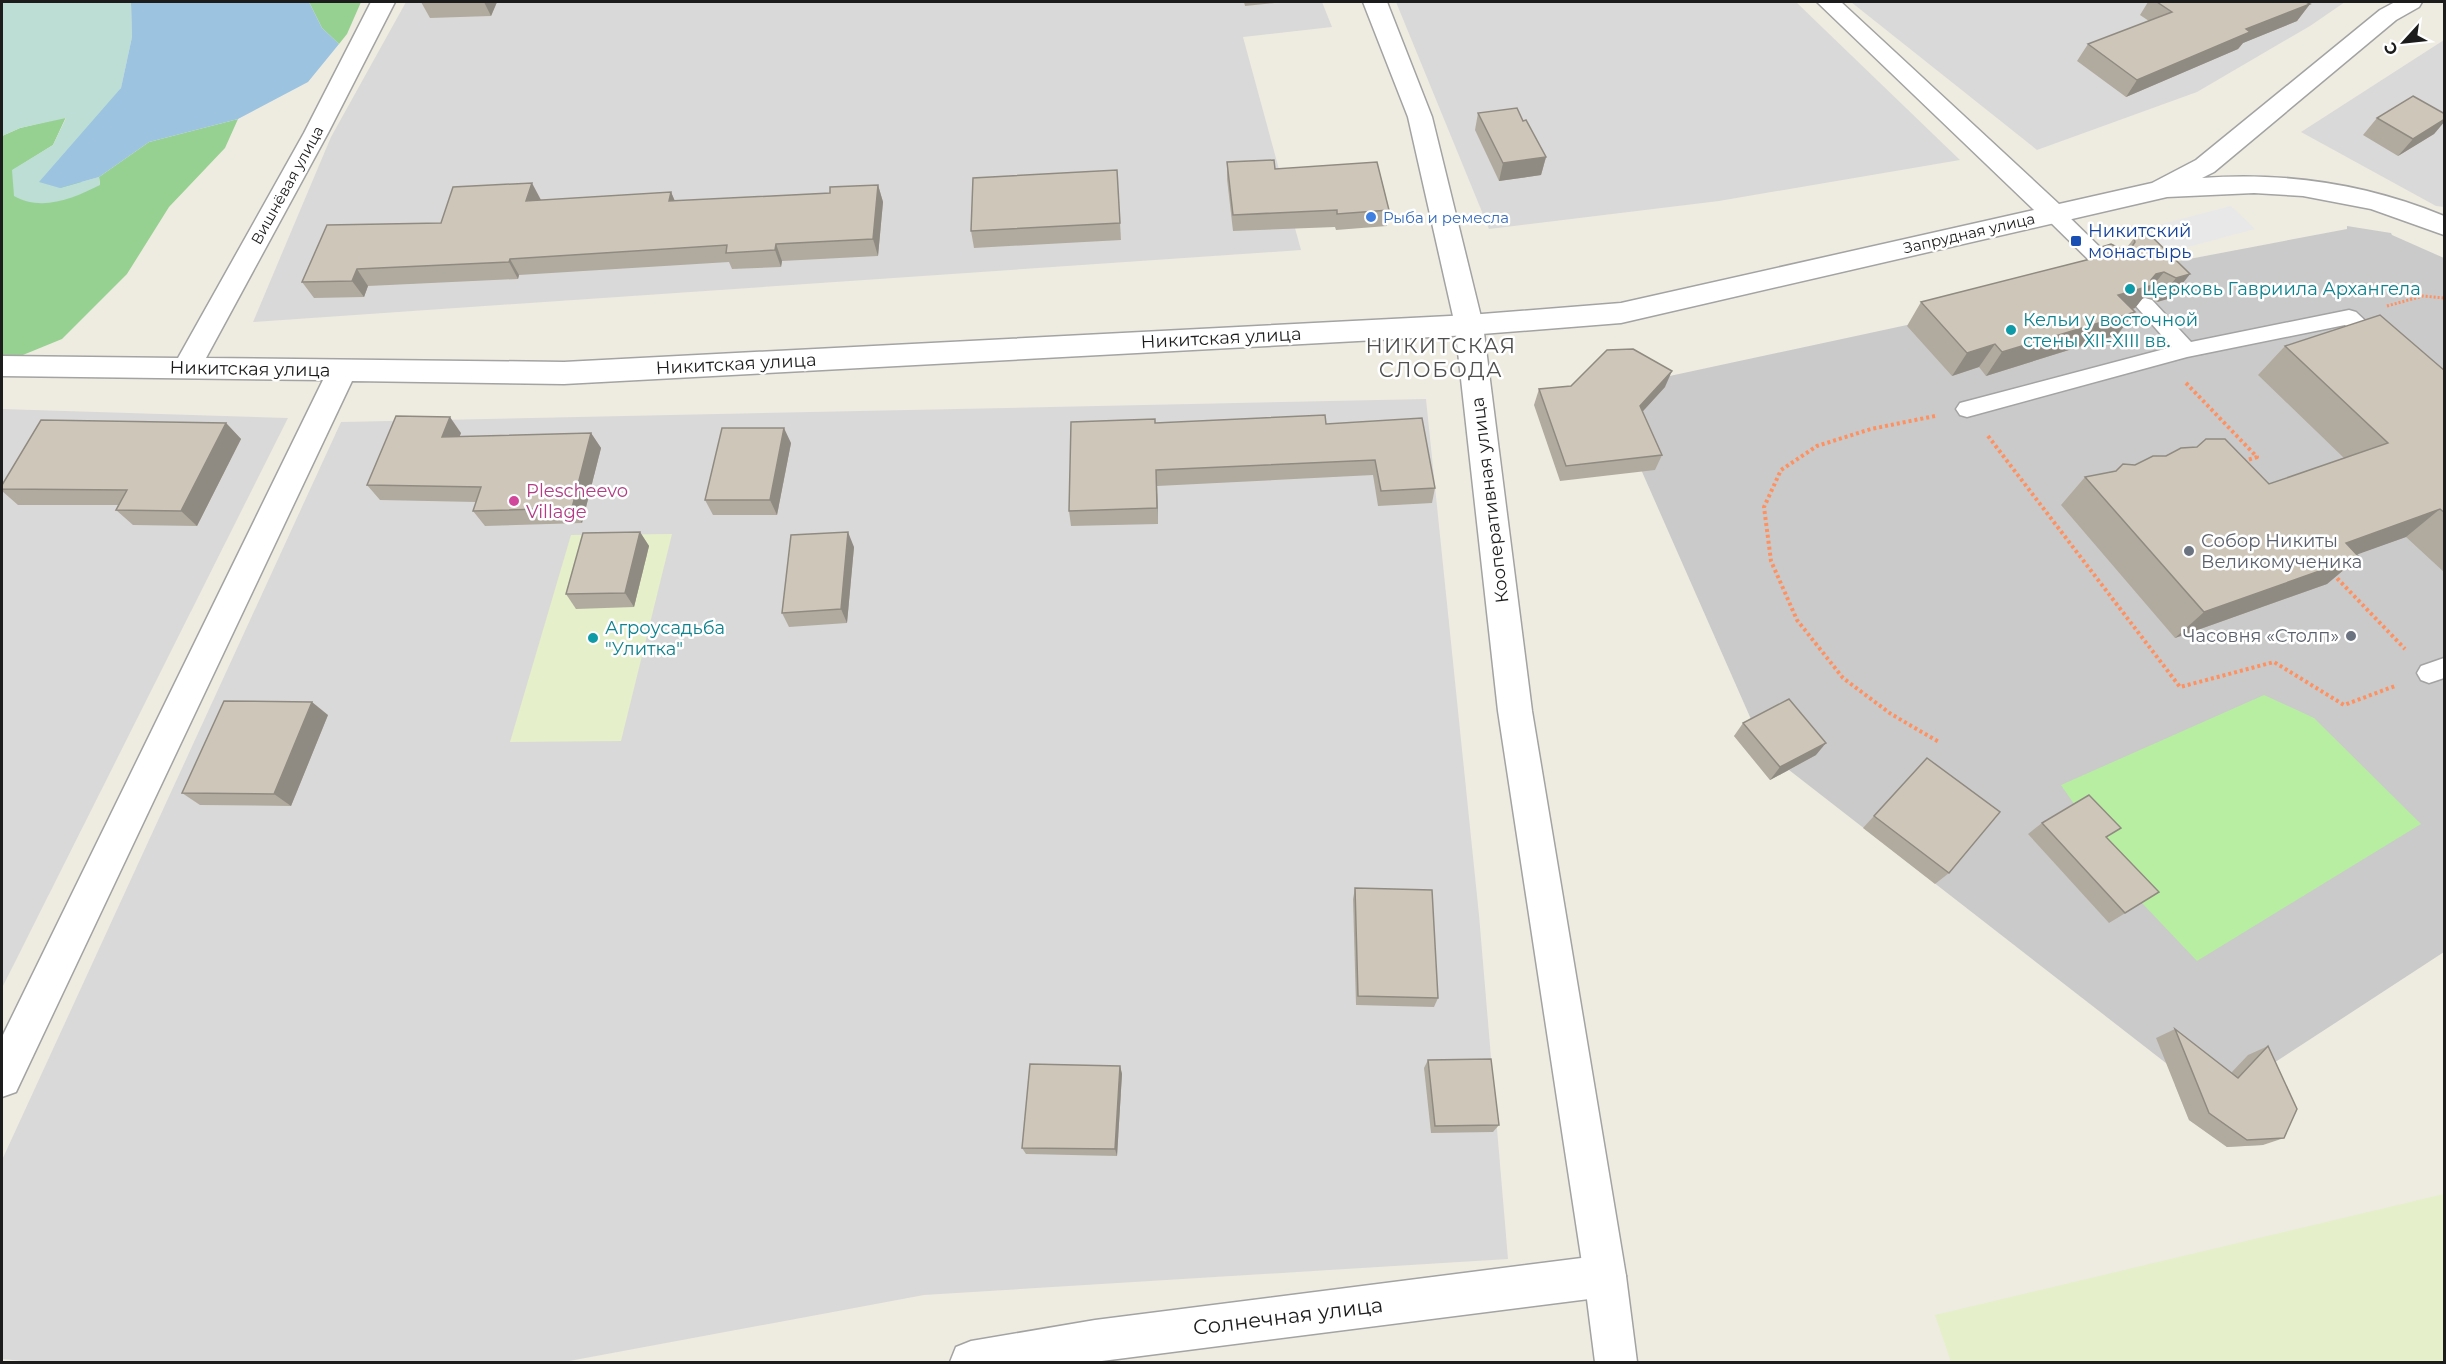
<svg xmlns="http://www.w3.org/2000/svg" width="2446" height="1364" viewBox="0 0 2446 1364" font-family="Montserrat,sans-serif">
<rect width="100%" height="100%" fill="#eeece0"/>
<g fill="#dad9d9">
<polygon points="406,2 1322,2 1332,27 1243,37 1301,250 253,322 331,137"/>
<polygon points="1396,2 1796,2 1960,160 1719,201 1489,229"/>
<polygon points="1851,2 2345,2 2310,26 2197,92 2037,150"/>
<polygon points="2444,40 2444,207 2436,206 2301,132"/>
<polygon points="1426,399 1479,915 1508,1259 924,1295 564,1362 33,1362 2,1359 2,1160 341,422"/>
<polygon points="2,409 288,418 2,988"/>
</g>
<polygon fill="#cacaca" points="2347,226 2391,233 2392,235 2444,258 2444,952 2254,1076 2276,1117 2263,1145 2227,1147 2189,1120 2175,1085 2180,1074 1789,770 1770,780 1734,736 1754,726 1617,415 1651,380 1907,325 2142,268 2347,229"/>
<g fill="#e5efc9">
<polygon points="672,534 621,741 510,742 571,535"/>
<polygon points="2444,1194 2444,1362 1951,1362 1935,1315"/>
</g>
<polygon fill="#b7eea1" points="2264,695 2314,718 2421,824 2197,961 2142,903 2061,785"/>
<g fill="#97d191">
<polygon points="309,2 361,2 347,34 339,44 322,28"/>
<polygon points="66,117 53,145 13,170 100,185 99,177 149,142 238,119 225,148 169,207 127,274 62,339 18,357 2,356 2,136 20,128"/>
</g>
<path fill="#bcded5" d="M2,2H131L132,37L121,88L60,188L99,177L100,185C74,198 42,212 14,196L12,170L53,145L66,118L20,128L2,136Z"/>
<polygon fill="#e8e8e8" points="2231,206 2255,229 2154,256 2131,232"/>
<polygon fill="#9cc3e0" points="131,2 309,2 322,28 339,44 308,82 238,119 149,142 99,177 60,188 39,182 121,88 132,37"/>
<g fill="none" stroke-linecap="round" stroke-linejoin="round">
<g stroke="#a3a3a3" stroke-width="3">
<g id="service">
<polygon points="2054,208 2061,209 2113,260 2116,265 2113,270 2106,272 2099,270 2047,219 2044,214 2047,209"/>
<path d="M2145,298L2152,300L2191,342L2349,310L2356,312L2391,345L2388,350C2371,355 2357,336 2345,325L2187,357L1967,417L1960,415L1956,409L1960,403L2172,347L2135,305L2138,300Z"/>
<polygon points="2444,658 2444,678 2429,683 2421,680 2417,673 2421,666"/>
</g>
</g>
<g stroke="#a3a3a3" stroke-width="3">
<g id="minor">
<path d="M371,2H395L328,133L206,358L564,362L1469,315L1621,303L2034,210L1817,2H1841L2059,204L2152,183L2196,160L2380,10L2395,2H2422L2419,7L2396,20L2214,172L2202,178C2285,172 2367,184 2444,216V235L2371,209L2303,196L2254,193L2167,197L1621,323L1469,335L564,384L352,381L16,1092L2,1097V1037L323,380L2,376V356L178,358L304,133Z"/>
<polygon points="1605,1255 1620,1261 1626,1276 1620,1291 1605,1297 1094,1362 950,1362 956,1347 971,1341 1095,1320"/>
</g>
</g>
<g stroke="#a3a3a3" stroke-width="3">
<polygon id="tertiary" points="1363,2 1387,2 1432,117 1483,325 1532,711 1626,1276 1637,1362 1595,1362 1584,1276 1498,711 1455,325 1408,117"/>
</g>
<polyline stroke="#ff9161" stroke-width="3" stroke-dasharray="2 2" stroke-linecap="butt" points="2387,306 2423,296 2444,298"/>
<g stroke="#ff9161" stroke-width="4" stroke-dasharray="3 3" stroke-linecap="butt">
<polyline points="2186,383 2257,457 2241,462"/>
<polyline points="1935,416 1871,429 1817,446 1781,470 1764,507 1771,561 1797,620 1843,678 1891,714 1939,742"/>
<polyline points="1988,436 2180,687 2274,662 2344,705 2395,686"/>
<polyline points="2333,574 2405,649"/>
</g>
<use href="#service" fill="#fff" fill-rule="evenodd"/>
<use href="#minor" fill="#fff" fill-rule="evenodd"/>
<use href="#tertiary" fill="#fff" fill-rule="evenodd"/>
</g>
<g fill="#b1ab9f">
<polygon points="421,2 497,2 491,16 430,18"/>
<polygon points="1244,2 1284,2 1245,6"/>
<polygon points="2148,2 2306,2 2310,4 2297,21 2243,43 2238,49 2126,97 2077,61 2088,44 2149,21 2140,15"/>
<polygon points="1478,113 1546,157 1541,175 1499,181 1475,130"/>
<polygon points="2445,114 2445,121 2434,134 2398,156 2363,135 2377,118"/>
<polygon points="1227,162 1275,169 1389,210 1387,226 1336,230 1335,227 1233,231 1227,179"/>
<polygon points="878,185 883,202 878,256 782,261 781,267 732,269 729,262 519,275 518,279 368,286 364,297 314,298 302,282 441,223 540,200 671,192 675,201 830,193"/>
<polygon points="1118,187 1121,240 974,248 971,231"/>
<polygon points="2134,238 2190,274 2171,298 2157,302 2146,296 2144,296 2135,308 2133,309 2135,312 2117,335 1986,376 1979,367 1952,376 1907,326 1921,302 2090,259 2098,248 2123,250 2125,250"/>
<polygon points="2285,346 2445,371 2445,573 2406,537 2357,554 2359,557 2327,584 2175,638 2061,505 2085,477 2269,484 2344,458 2258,375"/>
<polygon points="1665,387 1642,412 1662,455 1655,470 1560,481 1534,405 1539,389"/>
<polygon points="226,423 241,439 197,526 133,525 116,510 118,505 18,505 2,491 2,485"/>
<polygon points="1155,423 1326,424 1435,488 1432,503 1378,506 1373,475 1157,486 1158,524 1071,526 1069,511"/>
<polygon points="461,433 459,437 591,433 601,448 582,523 485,526 473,511 476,502 380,500 367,485"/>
<polygon points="791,443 777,515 713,515 705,500"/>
<polygon points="640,532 649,546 634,607 576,609 566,594"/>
<polygon points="854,547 847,623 789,627 782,613"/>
<polygon points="328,715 291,806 200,805 182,793"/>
<polygon points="1743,723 1816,755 1770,780 1734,736"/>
<polygon points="1927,758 1949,873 1935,884 1863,828"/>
<polygon points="2042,823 2107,838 2142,903 2109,923 2028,834"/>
<polygon points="1355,888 1438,998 1434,1007 1356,1005 1353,899"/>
<polygon points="2175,1029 2231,1073 2248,1055 2268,1046 2284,1138 2263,1145 2227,1147 2189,1120 2156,1038"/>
<polygon points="1428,1060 1499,1125 1493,1132 1431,1133 1424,1068"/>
<polygon points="1120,1066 1122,1074 1117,1156 1026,1154 1022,1148"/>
</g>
<g fill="#908b82">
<polygon points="484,2 497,2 491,16"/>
<polygon points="2310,4 2297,21 2243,43 2238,49 2126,97 2137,80 2246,29"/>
<polygon points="2445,119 2445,121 2434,134 2398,156 2413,139"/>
<polygon points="1546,157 1541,175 1499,181 1503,163"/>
<polygon points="532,183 541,200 526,201"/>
<polygon points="878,185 883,202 878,256 873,239"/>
<polygon points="671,192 678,209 669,201"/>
<polygon points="776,244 782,261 781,267 775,250"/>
<polygon points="510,259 519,275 518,279 509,262"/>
<polygon points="357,269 368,286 364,297 352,281"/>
<polygon points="2164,272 2135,308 2101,318 2118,295 2156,274"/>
<polygon points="2190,274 2171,298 2157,302 2176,278"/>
<polygon points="2135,312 2117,335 1986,376 2002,352"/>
<polygon points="1995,344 1979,367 1952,376 1967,353"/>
<polygon points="1672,371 1665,387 1634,421 1640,406"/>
<polygon points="450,417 461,433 453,453 442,437"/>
<polygon points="226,423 241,439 197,526 181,511"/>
<polygon points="784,428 791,443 777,515 770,500"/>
<polygon points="591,433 601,448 582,523 572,508"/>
<polygon points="1156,470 1157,486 1158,524 1157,508"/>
<polygon points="2440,509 2406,537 2314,570 2346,543"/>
<polygon points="640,532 649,546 634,607 625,593"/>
<polygon points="848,532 854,547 847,623 841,609"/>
<polygon points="2359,557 2327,584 2175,638 2204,612"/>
<polygon points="312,702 328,715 291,806 274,794"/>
<polygon points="1826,743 1816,755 1770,780 1780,767"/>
<polygon points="1120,1066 1122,1074 1117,1156 1115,1149"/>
</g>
<g fill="#cec7b9" stroke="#908b82" stroke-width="1.5">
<polygon points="2157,2 2306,2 2310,4 2246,29 2250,32 2137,80 2088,44 2172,12"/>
<polygon points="2413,96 2445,114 2445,119 2413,139 2377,118"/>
<polygon points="1517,108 1523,121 1526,120 1546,157 1503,163 1478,113"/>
<polygon points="1274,160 1275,169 1377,162 1389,210 1337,214 1337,210 1233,215 1227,162"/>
<polygon points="1117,170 1120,223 971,231 973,178"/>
<polygon points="532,183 526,201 671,192 669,201 830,193 830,187 878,185 873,239 776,244 775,250 726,253 727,245 510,259 509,262 357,269 352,281 302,282 327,225 441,223 453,187"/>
<polygon points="2148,233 2190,274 2176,278 2164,272 2156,274 2151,280 2153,285 2118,295 2135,312 2002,352 1995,344 1967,353 1921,302 2106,255 2098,248 2111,244 2123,250 2131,248 2135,242 2134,238"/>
<polygon points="2380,315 2445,371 2445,513 2440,509 2346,543 2359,557 2204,612 2085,477 2116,471 2123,464 2135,465 2153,456 2166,456 2181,448 2197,447 2206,439 2225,439 2269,484 2388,443 2285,346"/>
<polygon points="1633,349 1672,371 1640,406 1662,455 1566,466 1539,389 1571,386 1607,350"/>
<polygon points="1325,415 1326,424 1422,418 1435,488 1381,491 1375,460 1156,470 1157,508 1069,511 1071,422 1155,419 1155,423"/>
<polygon points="396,416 450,417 442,437 591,433 572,508 473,511 481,487 367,485"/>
<polygon points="41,420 226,423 181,511 116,510 127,490 2,489 2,485"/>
<polygon points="722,428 784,428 770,500 705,500"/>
<polygon points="640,532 625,593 566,594 583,533"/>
<polygon points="848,532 841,609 782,613 791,535"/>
<polygon points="1789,699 1826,743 1780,767 1743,723"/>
<polygon points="224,701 312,702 274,794 182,793"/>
<polygon points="1927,758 2000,812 1949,873 1874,816"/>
<polygon points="2089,795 2121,828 2106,837 2159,892 2125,913 2042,823"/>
<polygon points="1355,888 1432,890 1438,998 1358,996"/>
<polygon points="2175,1029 2238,1078 2268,1046 2297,1109 2284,1138 2247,1140 2209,1113"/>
<polygon points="1491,1059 1499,1125 1435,1126 1428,1060"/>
<polygon points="1030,1064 1120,1066 1115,1149 1022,1148"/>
</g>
<circle fill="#3f7fe0" stroke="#fff" stroke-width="2" cx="1371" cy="217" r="6"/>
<rect fill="#1a4fb4" stroke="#fff" stroke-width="2" x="2070" y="235" width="12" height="12" rx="3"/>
<g fill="#0f9aa8" stroke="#fff" stroke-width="2">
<circle cx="2130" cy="289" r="6"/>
<circle cx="2011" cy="330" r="6"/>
<circle cx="593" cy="638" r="6"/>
</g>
<circle fill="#d1479c" stroke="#fff" stroke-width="2" cx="514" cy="501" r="6"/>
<g fill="#6b7280" stroke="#fff" stroke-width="2">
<circle cx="2189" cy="551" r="6"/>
<circle cx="2351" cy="636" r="6"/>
</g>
<g text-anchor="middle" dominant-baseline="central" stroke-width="5" stroke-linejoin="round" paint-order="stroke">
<g font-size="15" fill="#1c1c1c" stroke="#fff">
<text transform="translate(287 185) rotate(-61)">Вишнёвая улица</text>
<text transform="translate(1969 233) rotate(-13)">Запрудная улица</text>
</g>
<g font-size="15" fill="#366cbe" stroke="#fff" text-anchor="start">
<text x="1383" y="217">Рыба и ремесла</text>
</g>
<g font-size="18" fill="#164399" stroke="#fff" text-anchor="start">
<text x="2088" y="231">Никитский<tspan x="2088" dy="21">монастырь</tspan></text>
</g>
<g font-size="18" fill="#0d838f" stroke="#fff" text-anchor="start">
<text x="2142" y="289">Церковь Гавриила Архангела</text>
<text x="2023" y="320">Кельи у восточной<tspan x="2023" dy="21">стены XII-XIII вв.</tspan></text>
<text x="605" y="628">Агроусадьба<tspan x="605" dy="21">"Улитка"</tspan></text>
</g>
<g font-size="18" fill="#1c1c1c" stroke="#fff">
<text transform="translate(1221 338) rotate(-3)">Никитская улица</text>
<text transform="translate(736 364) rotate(-3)">Никитская улица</text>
<text transform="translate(250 369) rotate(1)">Никитская улица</text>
<text transform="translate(1490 500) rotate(-97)">Кооперативная улица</text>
</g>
<g font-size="18" fill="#b23c85" stroke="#fff" text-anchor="start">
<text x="526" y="491">Plescheevo<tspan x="526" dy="21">Village</tspan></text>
</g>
<g font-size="18" fill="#5b616d" stroke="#fff" text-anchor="start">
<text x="2201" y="541">Собор Никиты<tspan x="2201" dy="21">Великомученика</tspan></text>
<text x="2339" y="636" text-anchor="end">Часовня «Столп»</text>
</g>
<g font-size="21" letter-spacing="1.5" fill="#4f4f4f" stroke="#fff">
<text x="1441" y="345">НИКИТСКАЯ<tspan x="1441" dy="24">СЛОБОДА</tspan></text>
</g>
<g font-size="21" fill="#1c1c1c" stroke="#fff">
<text transform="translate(1288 1316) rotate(-7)">Солнечная улица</text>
</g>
</g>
<rect width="2446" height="1364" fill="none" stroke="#1c1c1c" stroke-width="6"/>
<g transform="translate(2404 42) rotate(243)" stroke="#ffffff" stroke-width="4.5" paint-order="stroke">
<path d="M0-4.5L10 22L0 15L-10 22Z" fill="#1c1c1c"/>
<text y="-9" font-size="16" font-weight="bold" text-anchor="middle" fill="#1c1c1c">С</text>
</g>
</svg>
